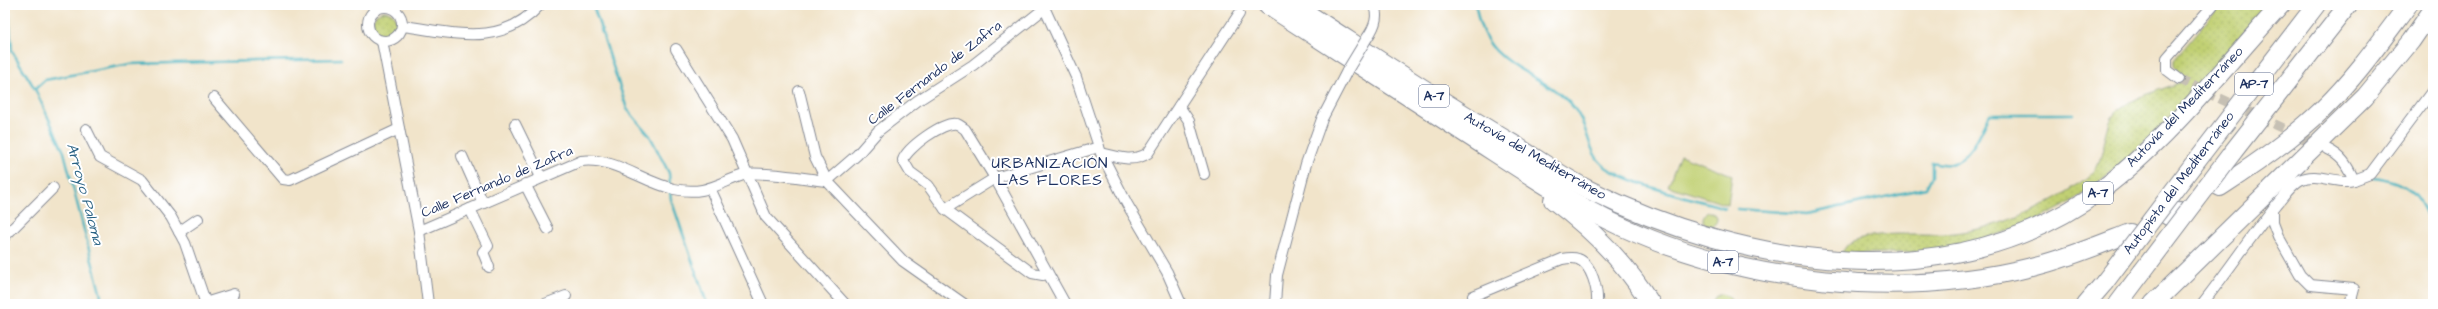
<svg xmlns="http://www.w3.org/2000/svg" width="2438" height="309" viewBox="0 0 2438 309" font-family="'Architects Daughter',sans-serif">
<defs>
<pattern id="grass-dots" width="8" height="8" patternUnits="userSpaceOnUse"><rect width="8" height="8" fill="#c1d073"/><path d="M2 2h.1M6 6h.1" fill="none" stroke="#a5b366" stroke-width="1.8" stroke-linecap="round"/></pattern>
</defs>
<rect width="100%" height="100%" fill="#fff"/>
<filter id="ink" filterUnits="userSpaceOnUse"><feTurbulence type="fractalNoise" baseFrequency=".025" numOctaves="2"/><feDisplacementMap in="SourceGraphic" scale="8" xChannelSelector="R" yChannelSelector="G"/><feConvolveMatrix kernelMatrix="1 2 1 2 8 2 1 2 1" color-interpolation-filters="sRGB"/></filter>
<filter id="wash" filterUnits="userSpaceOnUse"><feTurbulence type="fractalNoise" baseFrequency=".012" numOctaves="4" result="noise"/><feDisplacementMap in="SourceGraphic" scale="16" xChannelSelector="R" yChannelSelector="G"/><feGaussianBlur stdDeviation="0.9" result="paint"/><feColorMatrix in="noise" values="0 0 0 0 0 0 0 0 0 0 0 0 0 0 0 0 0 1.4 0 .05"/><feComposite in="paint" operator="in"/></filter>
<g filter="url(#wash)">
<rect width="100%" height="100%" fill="#f1e4ca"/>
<g fill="url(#grass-dots)" stroke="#6e8068">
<path d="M2221,5H2268C2211,69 2146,154 2074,200C2036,224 1982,242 1938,249C1907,255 1873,252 1842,254C1844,248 1848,243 1854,241C1873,231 1922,235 1945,234C1966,232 1987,228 2007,221C2030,213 2084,187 2097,166C2105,152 2105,123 2116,112C2133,96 2158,91 2179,83L2182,75L2174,66V60Z"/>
<circle cx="385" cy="23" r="12"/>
</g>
<g fill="#c1d073" stroke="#6e8068">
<polygon points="1680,155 1732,175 1728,205 1668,186"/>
<circle cx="1710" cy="219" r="7"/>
<polygon points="1721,294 1728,296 1734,304 1711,304 1715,297"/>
</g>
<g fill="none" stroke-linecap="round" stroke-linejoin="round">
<g stroke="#44b2bf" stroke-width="2.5">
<polyline points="8,5 12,51 35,89 64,152 103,304"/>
<polyline points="593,5 627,109 650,136 669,173 670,186"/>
<path d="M1476,5C1483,71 1541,68 1574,108C1590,127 1586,154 1607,168C1635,186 1692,198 1725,208"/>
<polyline points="35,89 45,80 130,64 341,59"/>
<path d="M2374,177C2411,182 2422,198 2433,232"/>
<polyline points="670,191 671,199 707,304"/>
<path d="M1737,209L1807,214L1926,188L1932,176V162C1937,163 1945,165 1951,164C1972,158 1981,131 1990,114H2073"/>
<polyline points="1823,302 1826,304"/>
</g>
</g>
</g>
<g filter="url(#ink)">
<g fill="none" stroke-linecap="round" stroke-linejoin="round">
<polyline stroke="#c6c0b4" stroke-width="10" stroke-dasharray="10 5" stroke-linecap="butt" points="2179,79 2320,146"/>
<g stroke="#868a94" stroke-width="12">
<g id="minor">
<polyline points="1043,5 1076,77 1101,153 1127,204 1167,272 1181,304"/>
<circle cx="385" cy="24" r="17"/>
<path d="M402,26C453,32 500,49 540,5"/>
<path d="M1367,38C1374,28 1380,16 1373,5"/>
<polyline points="382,41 419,231 428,304"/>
<polyline points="676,49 732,139 766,217 845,304"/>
<polyline points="2179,79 2167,70 2167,58 2213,5"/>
<polyline points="799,91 815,157 827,181 903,261 964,304"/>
<polyline points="214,98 283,179 290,180 399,129"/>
<polyline points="1179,106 1189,121 1204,174"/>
<polyline points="515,124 541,177"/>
<polyline points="86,129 100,157 142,180 171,217 185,243 206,304"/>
<path d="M2327,149C2342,156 2347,165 2354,180L2370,174L2433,90"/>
<path d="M1101,153C1117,157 1133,163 1148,153L1239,14"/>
<polyline points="462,156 483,203"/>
<polyline points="525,184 548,229"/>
<polyline points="710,188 763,304"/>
<polyline points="470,209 488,246 483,252 489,267"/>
<polyline points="945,209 995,178 1099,147"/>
<polyline points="2273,209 2273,223 2278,236 2300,275 2310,285 2354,289 2350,304"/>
<path d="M419,231L581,161C615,157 642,182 674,189C707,196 719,182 747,174C760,171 810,179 827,181L857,155L878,131L917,101L973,65L1045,8"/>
<polyline points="179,232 198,219"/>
<polyline points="5,236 53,188"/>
<path d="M1048,273L1043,275L1032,273L945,209L928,185L910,172L903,160C907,148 943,121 957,124C960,125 963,128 965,129L995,178L1065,304"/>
<path d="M1473,296L1562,259C1567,258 1573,257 1578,259C1592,264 1598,290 1597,304"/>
<polyline points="205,303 234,294"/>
<polyline points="545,304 566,296"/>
<polyline points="1275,304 1277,275 1306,164 1322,119 1347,71"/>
<path d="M2202,304C2228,271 2251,236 2277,204C2284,196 2291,185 2300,180C2317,171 2337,185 2354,180"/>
</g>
</g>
<g stroke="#868a94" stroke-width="20">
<g id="motorway">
<path d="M1267,5C1333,48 1400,91 1466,134C1516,166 1566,201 1620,226C1746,284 1902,300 2036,266C2068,258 2099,245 2130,233"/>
<path d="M1294,5C1367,52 1438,100 1513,144C1537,159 1561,176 1587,189C1744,267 1951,301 2101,190C2166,142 2226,65 2281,5"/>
<polyline points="2232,153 2348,5"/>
<polyline points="2193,165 2316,5"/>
<path d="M2220,187C2256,164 2292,139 2323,109C2355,78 2381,41 2408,5"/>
<path d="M1553,200C1592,229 1625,262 1651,304"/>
<polyline points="2168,216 2180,211"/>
<polyline points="2086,304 2104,283"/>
<polyline points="2118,304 2142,272"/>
<polyline points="2153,304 2365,97 2411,41 2433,9"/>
</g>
</g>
<use href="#minor" stroke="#fff" stroke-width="10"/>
<use href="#motorway" stroke="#fff" stroke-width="18"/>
<g stroke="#868a94" stroke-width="12" stroke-linecap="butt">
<polyline id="minor-bridge" points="1347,71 1367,38"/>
</g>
<g stroke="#868a94" stroke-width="20" stroke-linecap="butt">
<g id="motorway-bridge">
<polyline points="2142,272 2232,153"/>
<polyline points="2104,283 2193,165"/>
</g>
</g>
<use href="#minor-bridge" stroke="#fff" stroke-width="10"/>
<use href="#motorway-bridge" stroke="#fff" stroke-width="18"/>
</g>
</g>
<g text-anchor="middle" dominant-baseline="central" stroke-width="4" stroke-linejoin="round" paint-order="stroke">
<g fill="#fff" stroke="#5f6d8e" stroke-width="1">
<rect x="2235" y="73" width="38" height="22" rx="3"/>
<rect x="1419" y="85" width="30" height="22" rx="3"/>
<rect x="2083" y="182" width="30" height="22" rx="3"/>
<rect x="1708" y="251" width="30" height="22" rx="3"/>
</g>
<g font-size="13" font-weight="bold" fill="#1b2f5e">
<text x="2254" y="84">AP-7</text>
<text x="1434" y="96">A-7</text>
<text x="2098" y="193">A-7</text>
<text x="1723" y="262">A-7</text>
</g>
<g font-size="14" fill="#1b2f5e" stroke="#fff">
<text transform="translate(935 73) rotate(-37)">Calle Fernando de Zafra</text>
<text transform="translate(2185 107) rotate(-46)">Autovía del Mediterráneo</text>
<text transform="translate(1535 156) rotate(30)">Autovía del Mediterráneo</text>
<text transform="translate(497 182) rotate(-23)">Calle Fernando de Zafra</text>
<text transform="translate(2179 183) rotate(-53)">Autopista del Mediterráneo</text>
</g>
<g font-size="15" letter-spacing="1" fill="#1b2f5e" stroke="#fff">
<text x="1050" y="163">URBANIZACIÓN<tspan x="1050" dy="17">LAS FLORES</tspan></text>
</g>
<g font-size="15" font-style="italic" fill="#2b6385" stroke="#fff">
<text transform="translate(85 194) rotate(75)">Arroyo Paloma</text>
</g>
</g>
<rect width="2438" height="309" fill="none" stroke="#fff" stroke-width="20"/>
</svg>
